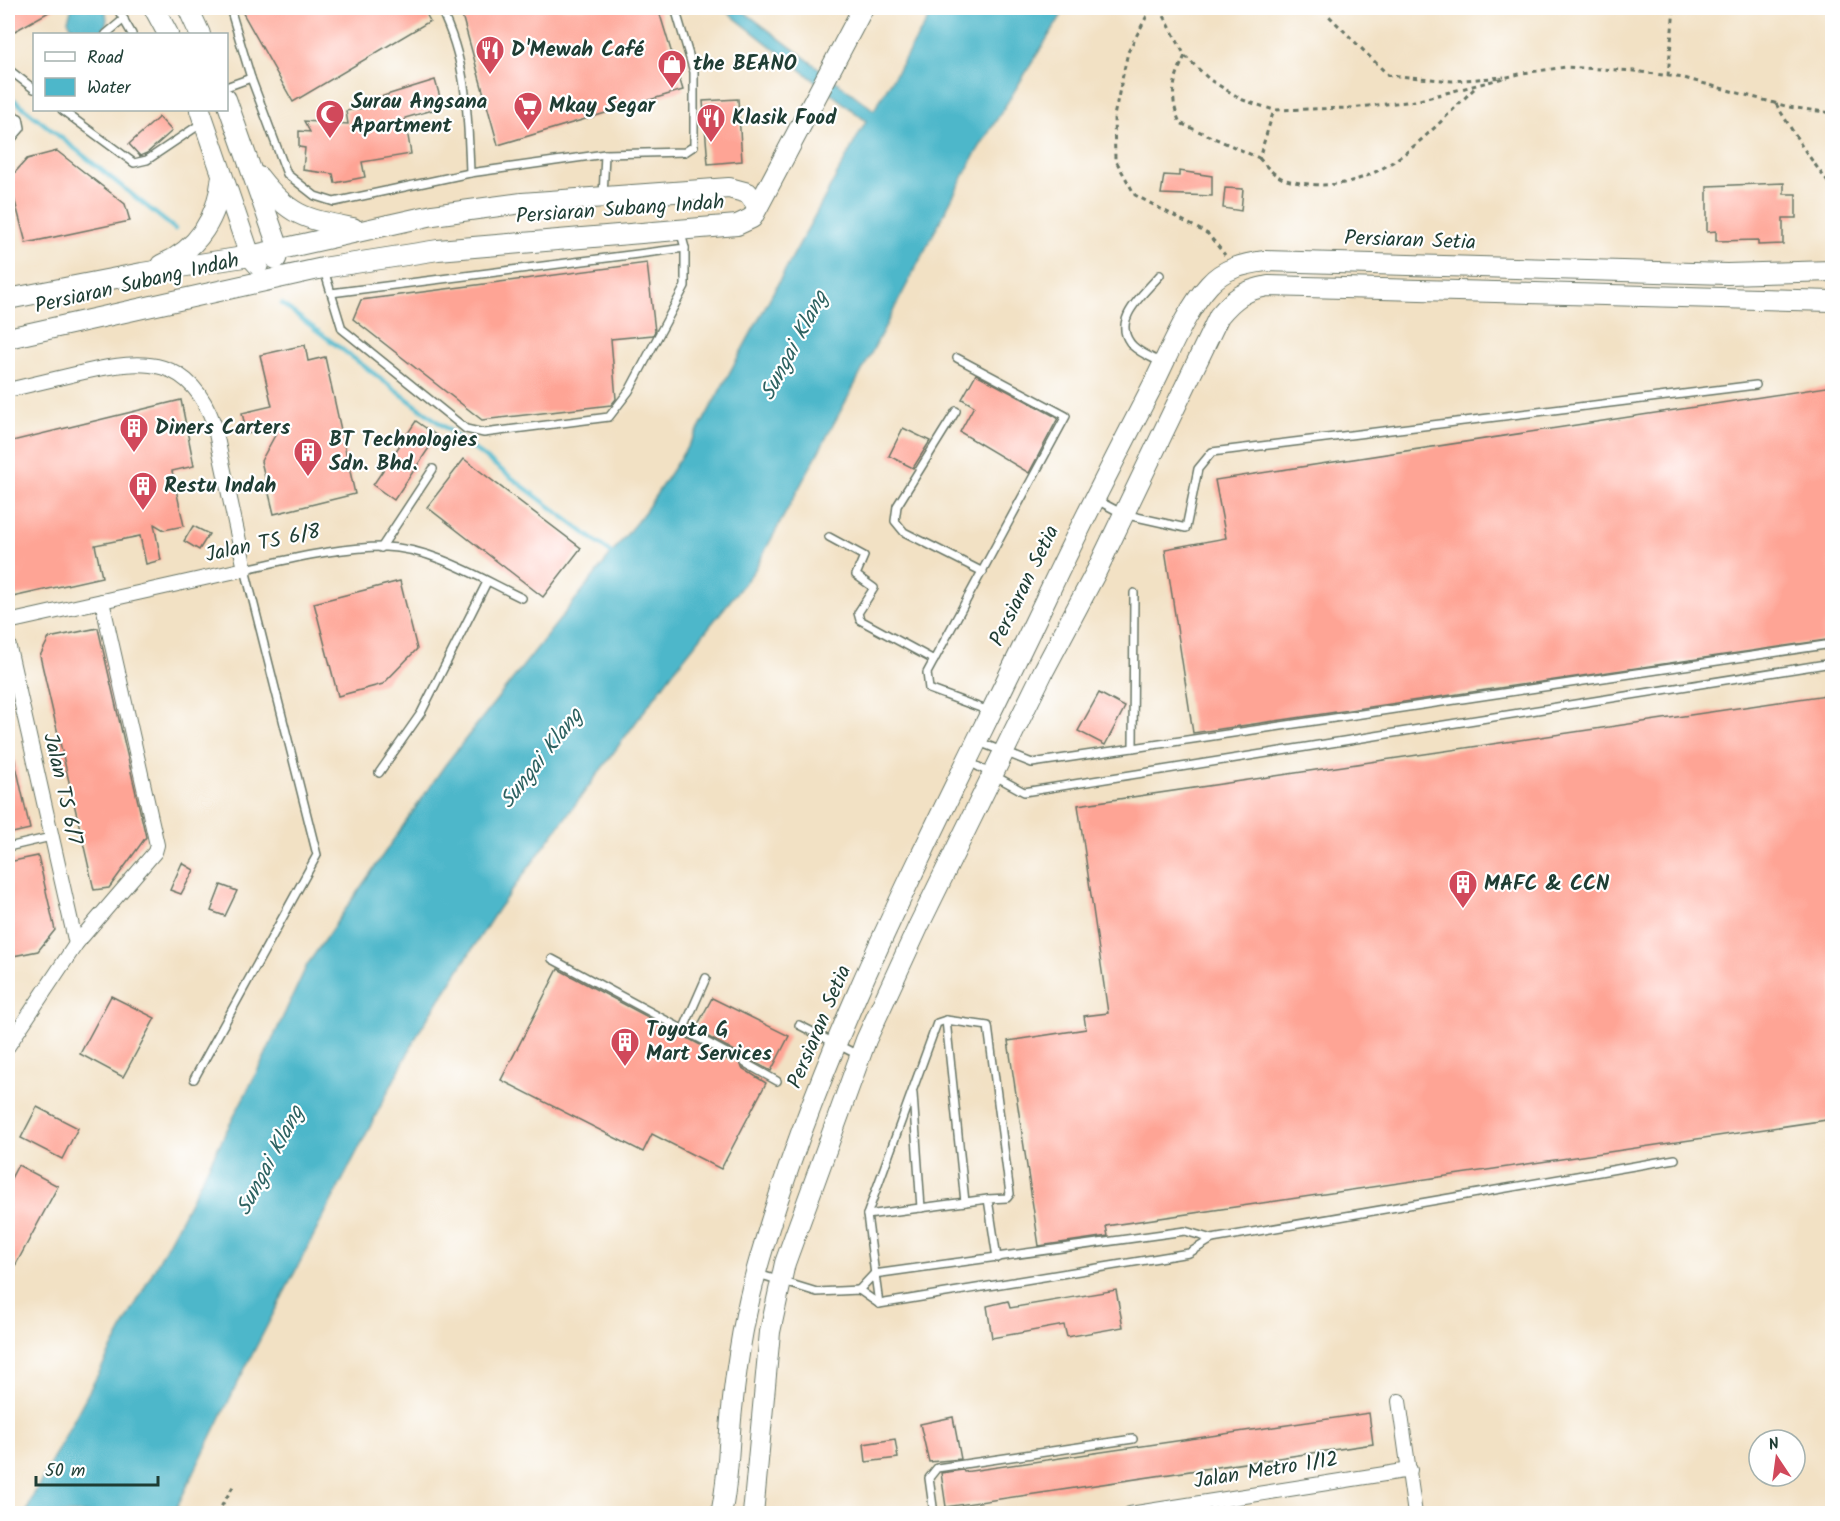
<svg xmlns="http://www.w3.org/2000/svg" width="1840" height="1521" viewBox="0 0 1840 1521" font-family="Kalam,sans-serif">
<rect width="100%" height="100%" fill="#fff"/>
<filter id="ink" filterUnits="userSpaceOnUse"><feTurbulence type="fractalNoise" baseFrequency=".0167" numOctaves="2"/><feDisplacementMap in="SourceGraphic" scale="12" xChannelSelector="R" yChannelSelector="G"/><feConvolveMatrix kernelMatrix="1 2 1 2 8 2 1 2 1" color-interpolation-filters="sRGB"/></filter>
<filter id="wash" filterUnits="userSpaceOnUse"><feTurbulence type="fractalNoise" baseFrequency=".008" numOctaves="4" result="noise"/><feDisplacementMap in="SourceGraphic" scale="24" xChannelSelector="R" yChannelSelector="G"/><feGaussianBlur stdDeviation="1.35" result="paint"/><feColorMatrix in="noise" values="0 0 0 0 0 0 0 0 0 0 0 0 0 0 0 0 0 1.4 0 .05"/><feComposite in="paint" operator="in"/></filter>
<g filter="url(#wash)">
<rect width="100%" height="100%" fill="#f2e1c4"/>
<g fill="#4db7ca" stroke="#367a7f" stroke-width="1.5">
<path d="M72,8H104C109,18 107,27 99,34L74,32L68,20Z"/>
<polygon points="722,8 739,8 874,110 935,8 1066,8 974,156 852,390 754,571 673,672 498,909 420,1030 238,1382 174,1513 26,1514 33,1496 179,1223 263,1060 307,965 445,765 646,510 699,429 866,121"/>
</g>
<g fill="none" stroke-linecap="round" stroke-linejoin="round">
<g stroke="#4db7ca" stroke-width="4.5">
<polyline points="8,95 175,229"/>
<polyline points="282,304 615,556"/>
</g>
</g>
<g id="blocks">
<g fill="#fea495">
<polygon points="8,8 56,8 8,35"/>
<polygon points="240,8 423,8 430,21 293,102"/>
<polygon points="460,8 658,8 683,90 498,145"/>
<polygon points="435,80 443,107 405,118 411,154 362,162 365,177 335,183 333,174 303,170 305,148 299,147 299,131 310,132 304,121 348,124 346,111 368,107 367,101"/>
<polygon points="738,99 742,161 708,164 703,101"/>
<polygon points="159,117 172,131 147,153 140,156 129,144"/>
<polygon points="57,151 125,204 130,221 26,243 9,179 27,159"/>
<polygon points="1179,171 1212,176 1212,196 1161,194 1164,175 1179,176"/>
<polygon points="1784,183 1784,194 1796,194 1796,218 1783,218 1783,244 1758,245 1758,240 1716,241 1716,231 1707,232 1707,186"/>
<polygon points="1225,188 1243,189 1241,211 1223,208"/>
<polygon points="647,263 655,331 653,335 611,339 616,399 611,405 482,420 353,319 361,300"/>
<polygon points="305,345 308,361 325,357 355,494 274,514 261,461 279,428 247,434 242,413 272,406 260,355"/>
<polygon points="976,374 1058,418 1029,473 960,432 974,406 962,399"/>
<polygon points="1833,386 1833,639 1193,733 1165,549 1226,538 1215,480"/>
<polygon points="181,400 194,466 172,471 184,526 164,530 154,524 161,560 146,564 140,536 95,545 102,577 8,598 8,442"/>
<polygon points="416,421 437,436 394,500 373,485"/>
<polygon points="903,428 930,441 913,468 889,456"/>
<polygon points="464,459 581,548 543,597 427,507"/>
<polygon points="193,526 209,534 199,550 184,541"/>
<polygon points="400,581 417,649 383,684 338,696 314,603"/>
<polygon points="98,628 146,837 109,888 94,890 40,656 49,638"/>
<polygon points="1099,693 1125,707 1105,745 1078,731"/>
<polygon points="1833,694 1833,1119 1106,1226 1108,1236 1039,1246 1008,1041 1086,1029 1084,1016 1108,1013 1078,805"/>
<polygon points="13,752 30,829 8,834 8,753"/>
<polygon points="38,856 55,930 38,951 8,957 8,862"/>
<polygon points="182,863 194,870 181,894 170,890"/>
<polygon points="221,885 237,891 225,916 211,911"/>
<polygon points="558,969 732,1062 739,1060 737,1052 695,1030 712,998 789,1036 771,1071 747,1058 740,1061 742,1068 766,1083 721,1169 652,1134 643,1152 501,1080"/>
<polygon points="111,996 155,1018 123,1077 80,1054"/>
<polygon points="37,1107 78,1128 62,1159 21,1138"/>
<polygon points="18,1165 58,1186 8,1279 8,1184"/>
<polygon points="1116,1290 1123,1327 1067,1337 1064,1325 992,1338 987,1306 1008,1301 1010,1308"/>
<polygon points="1369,1413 1373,1444 946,1507 941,1473 963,1470 964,1472"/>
<polygon points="953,1417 961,1459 929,1462 920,1424"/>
<polygon points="895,1439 898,1458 866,1462 864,1444"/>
</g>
</g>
</g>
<g filter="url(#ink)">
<use href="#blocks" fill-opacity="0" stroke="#697666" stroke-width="1.5"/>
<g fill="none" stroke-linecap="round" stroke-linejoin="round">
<g stroke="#697666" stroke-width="10">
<g id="lane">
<polyline points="117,8 132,34"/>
<polyline points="230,8 251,78 287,174 315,196 334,202 470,173 605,154 685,152 694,146 694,72 675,8"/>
<path d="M440,8C467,60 468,115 470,173"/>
<polyline points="106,34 124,19"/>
<polyline points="8,69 34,89"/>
<polyline points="226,87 251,78"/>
<polyline points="62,110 134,163 147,160 202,123"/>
<polyline points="8,114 19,118 21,128 8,143"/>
<polyline points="603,197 605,154"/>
<polyline points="324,270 342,329 466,429 484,433 609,417 629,391 685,286 685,248"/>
<path d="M1160,275C1144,294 1109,321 1133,346C1140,353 1153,358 1162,363"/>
<polyline points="331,293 685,248 680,230"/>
<polyline points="957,358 1066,416 927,673 929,689 989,711"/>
<polyline points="956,411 897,506 895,521 904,532 983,572"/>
<polyline points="1095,499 1123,514 1186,528 1198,469 1212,452 1756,385"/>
<polyline points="829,537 864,556 856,575 874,588 858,613 860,620 934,660"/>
<polyline points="381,548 433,469"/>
<polyline points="979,742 1032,763 1832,644"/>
<polyline points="1133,748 1134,593"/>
<polyline points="968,761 1024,792 1832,663"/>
<polyline points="379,773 421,713 487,582"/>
<polyline points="8,847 51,837"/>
<polyline points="552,959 734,1057"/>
<polyline points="946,1020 965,1202"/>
<polyline points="799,1025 858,1055"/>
<polyline points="684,1028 706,978"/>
<polyline points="745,1063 777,1081"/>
<path d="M194,1079L317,855L245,569C291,559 338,547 385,547C432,548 480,578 522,598"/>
<polyline points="913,1094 921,1208"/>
<polyline points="867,1215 988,1199"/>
<polyline points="758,1274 817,1292 859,1290 879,1304 1189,1253 1212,1239 1675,1159"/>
<polyline points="859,1290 874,1274 1185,1231 1212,1239"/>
<polyline points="879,1304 867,1215 937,1023 946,1020 988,1026 1010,1194 1007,1198 988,1199 997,1258"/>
<polyline points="934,1514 929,1478 937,1468 1133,1439"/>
</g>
</g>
<g stroke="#697666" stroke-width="16">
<g id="street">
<path d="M8,390C33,384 58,378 84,372C145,358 190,357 214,424L245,569L8,622"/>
<polyline points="8,643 76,944"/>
<polyline points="8,1046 76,944 155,852 157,845 102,601"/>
<polyline points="1399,1401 1415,1514"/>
<polyline points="1130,1514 1410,1470"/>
</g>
</g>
<g stroke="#697666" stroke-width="22">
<g id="secondary">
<polyline points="154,8 168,34"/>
<polyline points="188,8 200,34"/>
<polyline points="226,99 279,249 276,259"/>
<polyline points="200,110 250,256 258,265"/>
<path d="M259,177C290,217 306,219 353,228"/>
<path d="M161,265C199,249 218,216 222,176"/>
<polyline points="8,299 142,273 250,256 433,215 522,203 729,188 748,193 757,205"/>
<polyline points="8,338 323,268 438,250 737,225 752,218 863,8"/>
<path d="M721,1514C729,1479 728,1444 732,1409C737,1359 746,1306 760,1258C827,1024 947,808 1050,590C1083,520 1119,451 1154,383C1169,353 1186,310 1209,285C1224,268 1244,264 1265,261L1727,274L1832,271"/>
<path d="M753,1514L770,1332L785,1263L866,1040L919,925L1043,672L1096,572L1219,316C1234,298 1245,290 1268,286L1832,301"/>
</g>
</g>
<g stroke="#697666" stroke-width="3" stroke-dasharray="4.5 4.5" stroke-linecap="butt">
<polyline points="1151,8 1128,52 1114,116 1115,159 1135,195 1208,234 1225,255"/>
<polyline points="1160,8 1185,56 1210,80 1243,100 1274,110 1349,108 1415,101 1523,73 1566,67 1634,71 1684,78 1789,107 1832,113"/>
<polyline points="1326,8 1329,16 1388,75 1452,81 1504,77"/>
<path d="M1185,56C1173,80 1169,97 1180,123L1259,158L1274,110"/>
<polyline points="1668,76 1674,8"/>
<polyline points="1776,104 1803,148 1832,188"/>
<path d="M1259,158C1277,179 1282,181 1309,184C1380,193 1429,132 1476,87"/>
<polyline points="217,1514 235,1483"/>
</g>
<use href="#lane" stroke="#fff" stroke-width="7"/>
<use href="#street" stroke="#fff" stroke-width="14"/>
<use href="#secondary" stroke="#fff" stroke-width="20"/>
</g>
</g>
<defs>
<g id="restaurant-pin" transform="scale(1.5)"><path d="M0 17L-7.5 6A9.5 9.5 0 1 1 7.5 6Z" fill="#d1495b" stroke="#fff"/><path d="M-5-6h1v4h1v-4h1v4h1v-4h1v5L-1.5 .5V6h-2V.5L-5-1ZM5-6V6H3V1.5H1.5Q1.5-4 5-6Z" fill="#fff"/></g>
<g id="shop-pin" transform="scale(1.5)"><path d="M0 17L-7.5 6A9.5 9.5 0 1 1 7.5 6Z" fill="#d1495b" stroke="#fff"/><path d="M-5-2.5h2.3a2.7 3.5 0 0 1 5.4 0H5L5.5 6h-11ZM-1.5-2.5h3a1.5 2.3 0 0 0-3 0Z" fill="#fff"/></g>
<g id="supermarket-pin" transform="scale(1.5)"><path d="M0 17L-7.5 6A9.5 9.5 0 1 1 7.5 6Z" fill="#d1495b" stroke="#fff"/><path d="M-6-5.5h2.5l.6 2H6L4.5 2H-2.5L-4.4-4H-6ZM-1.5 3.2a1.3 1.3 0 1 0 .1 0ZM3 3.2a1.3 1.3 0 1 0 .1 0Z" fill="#fff"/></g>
<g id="mosque-pin" transform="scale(1.5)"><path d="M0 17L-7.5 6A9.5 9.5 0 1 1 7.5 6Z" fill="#d1495b" stroke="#fff"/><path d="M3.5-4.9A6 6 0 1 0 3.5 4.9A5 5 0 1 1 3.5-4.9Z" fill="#fff"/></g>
<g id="building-pin" transform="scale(1.5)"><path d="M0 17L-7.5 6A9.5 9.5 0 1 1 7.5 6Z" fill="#d1495b" stroke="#fff"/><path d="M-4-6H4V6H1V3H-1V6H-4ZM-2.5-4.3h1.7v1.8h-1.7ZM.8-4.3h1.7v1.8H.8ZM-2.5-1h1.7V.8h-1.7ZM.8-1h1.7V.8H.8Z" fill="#fff"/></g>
</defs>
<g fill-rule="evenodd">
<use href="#restaurant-pin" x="490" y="50"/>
<use href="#shop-pin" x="672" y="64"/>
<use href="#supermarket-pin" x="528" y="106"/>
<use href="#mosque-pin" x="330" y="114"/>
<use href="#restaurant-pin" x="711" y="118"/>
<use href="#building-pin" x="134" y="428"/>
<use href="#building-pin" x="308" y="452"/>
<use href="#building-pin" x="143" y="486"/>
<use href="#building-pin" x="1463" y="884"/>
<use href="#building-pin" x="625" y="1042"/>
</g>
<g text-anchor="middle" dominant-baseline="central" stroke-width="4.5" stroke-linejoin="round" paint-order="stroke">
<g font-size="21" font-weight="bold" fill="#1f3d34" stroke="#fff" text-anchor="start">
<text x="511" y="50">D'Mewah Café</text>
<text x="693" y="64">the BEANO</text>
<text x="351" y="102">Surau Angsana<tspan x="351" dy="24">Apartment</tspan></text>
<text x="549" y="106">Mkay Segar</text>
<text x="732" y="118">Klasik Food</text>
<text x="155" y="428">Diners Carters</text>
<text x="329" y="440">BT Technologies<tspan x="329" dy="24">Sdn. Bhd.</tspan></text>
<text x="164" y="486">Restu Indah</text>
<text x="1484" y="884">MAFC &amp; CCN</text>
<text x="646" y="1030">Toyota G<tspan x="646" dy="24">Mart Services</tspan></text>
</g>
<g font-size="21" fill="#1f3d34" stroke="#fff">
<text transform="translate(620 210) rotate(-4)">Persiaran Subang Indah</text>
<text transform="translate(1410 241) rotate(2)">Persiaran Setia</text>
<text transform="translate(137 284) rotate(-13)">Persiaran Subang Indah</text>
<text transform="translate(263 544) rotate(-12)">Jalan TS 6/8</text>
<text transform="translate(1025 586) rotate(-64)">Persiaran Setia</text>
<text transform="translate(62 789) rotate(77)">Jalan TS 6/7</text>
<text transform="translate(820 1027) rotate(-67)">Persiaran Setia</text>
<text transform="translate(1266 1471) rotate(-9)">Jalan Metro 1/12</text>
</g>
<g font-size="22" font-style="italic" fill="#2d6261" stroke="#fff">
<text transform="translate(795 346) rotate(-62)">Sungai Klang</text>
<text transform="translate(542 759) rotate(-52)">Sungai Klang</text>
<text transform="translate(271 1161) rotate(-62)">Sungai Klang</text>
</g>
</g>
<rect width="1840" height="1521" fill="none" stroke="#fff" stroke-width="30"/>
<rect x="33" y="33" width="195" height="78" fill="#ffffff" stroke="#a5b1ae" stroke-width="1.5"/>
<rect x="45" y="52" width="30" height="9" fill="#ffffff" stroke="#a5b1ae" stroke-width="1.5"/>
<text x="87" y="63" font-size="18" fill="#1f3d34">Road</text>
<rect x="45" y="78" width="30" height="18" fill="#4db7ca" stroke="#a5b1ae" stroke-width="1.5"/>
<text x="87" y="93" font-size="18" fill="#1f3d34">Water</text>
<g transform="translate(1777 1458) rotate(347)"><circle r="28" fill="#ffffff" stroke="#a5b1ae" stroke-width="1.5"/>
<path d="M0-4.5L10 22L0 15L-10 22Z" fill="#d1495b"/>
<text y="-9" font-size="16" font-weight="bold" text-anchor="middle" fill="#1f3d34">N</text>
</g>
<path d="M36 1476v9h122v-9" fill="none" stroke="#1f3d34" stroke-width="3"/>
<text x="45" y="1476" font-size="18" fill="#1f3d34" stroke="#ffffff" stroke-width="4.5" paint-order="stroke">50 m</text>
</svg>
